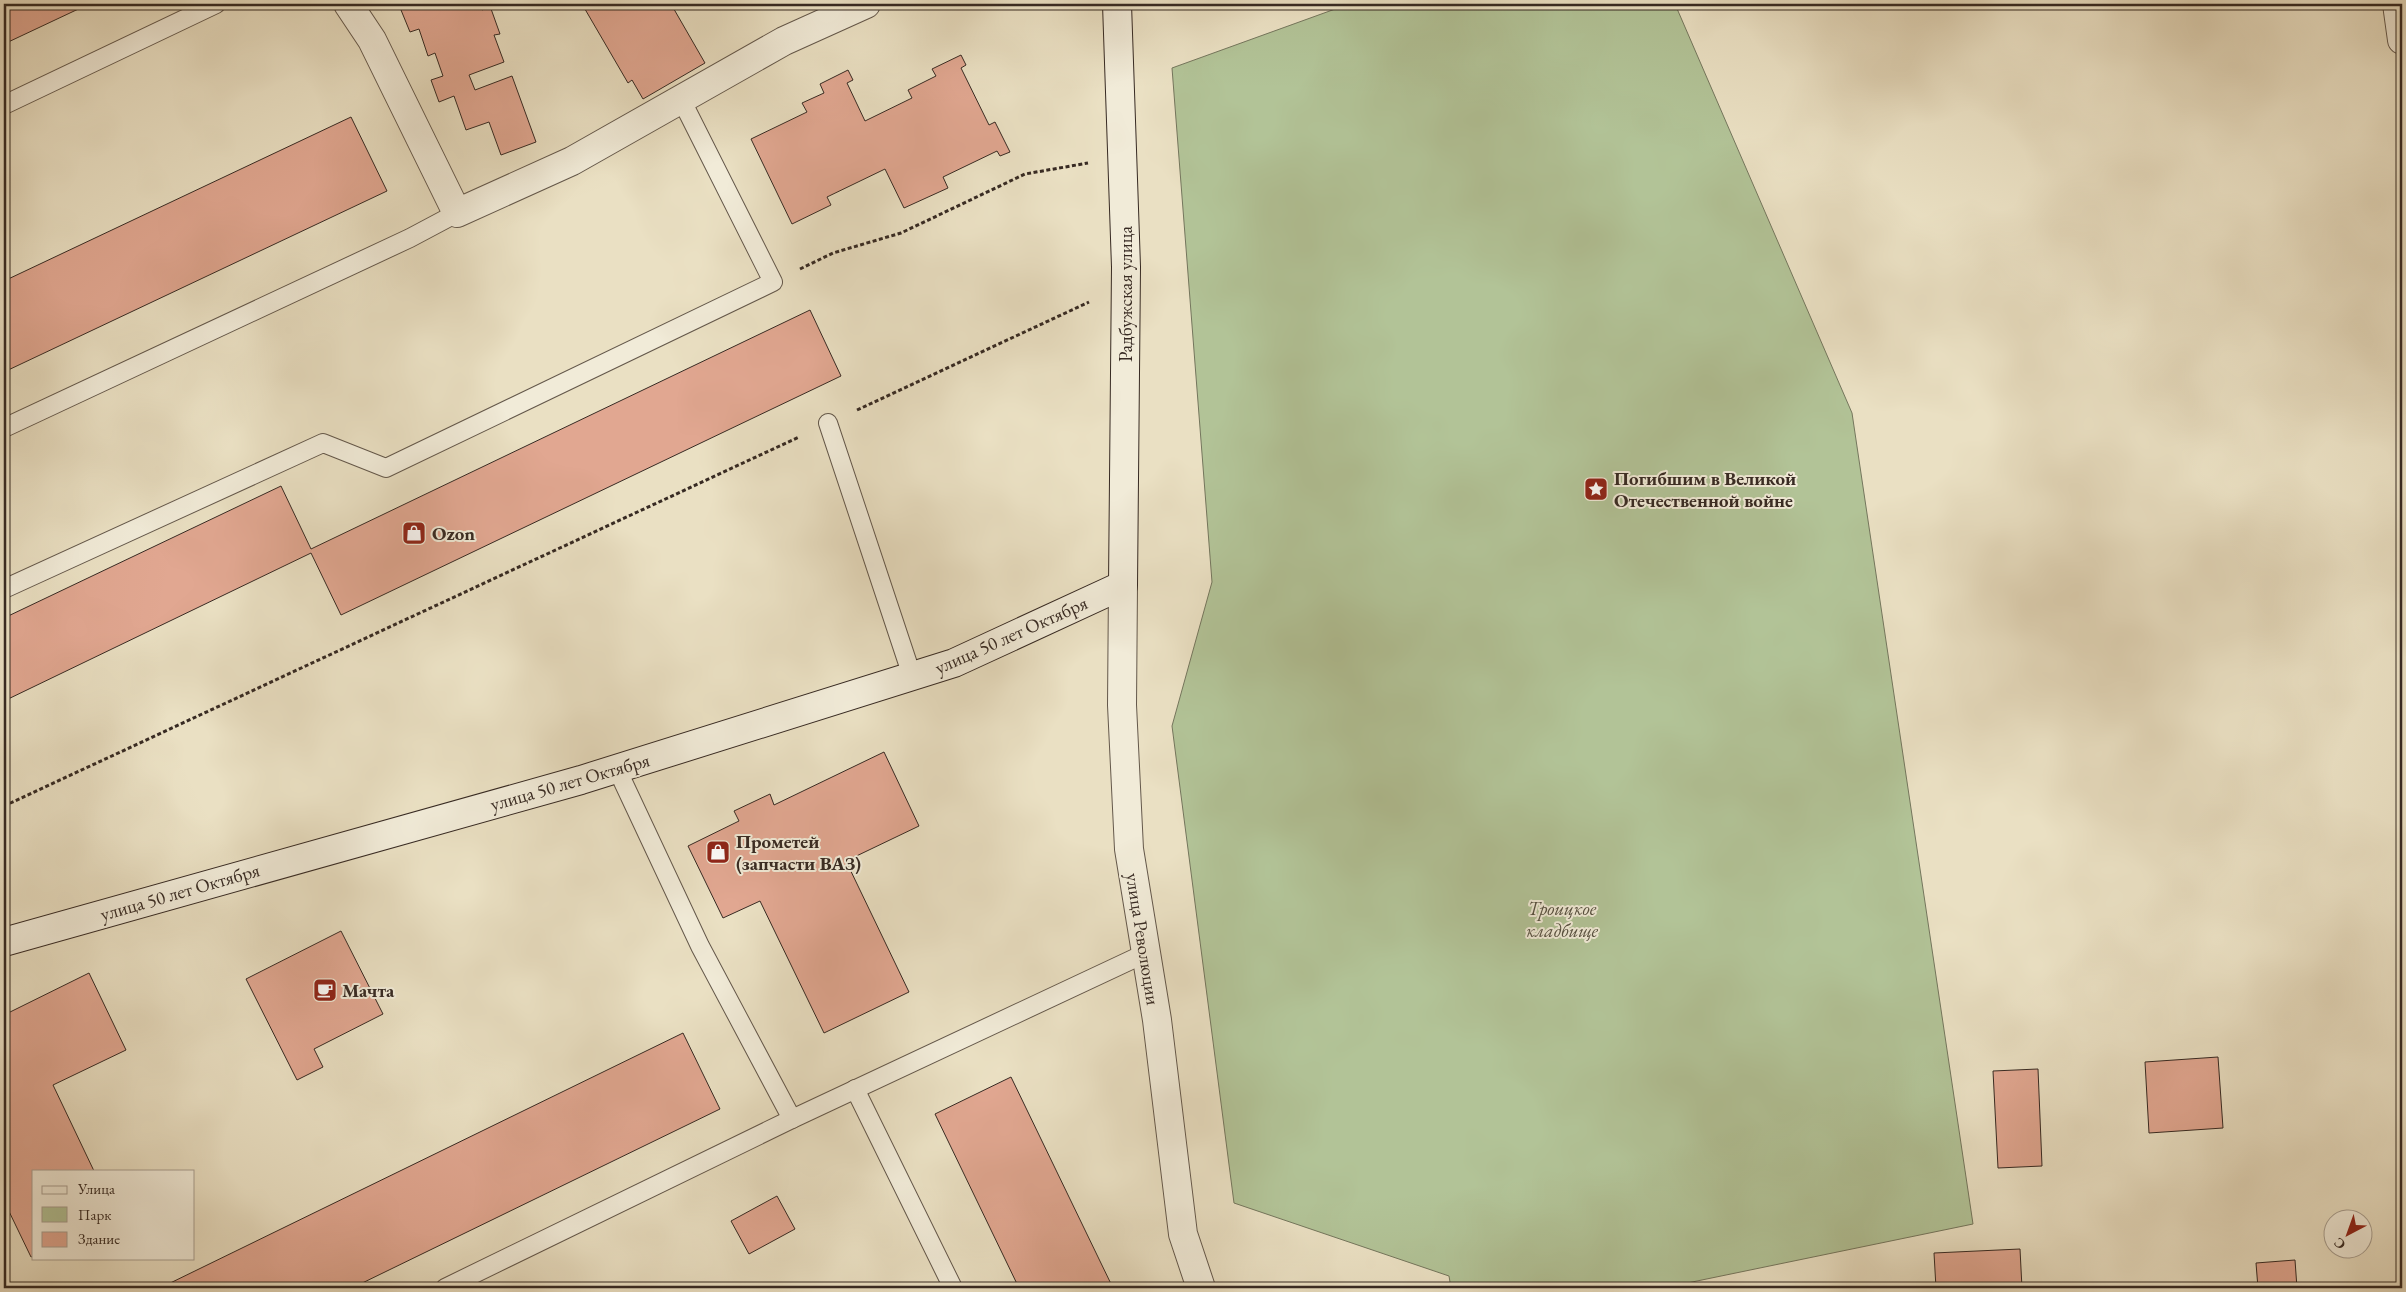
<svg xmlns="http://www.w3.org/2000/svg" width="2406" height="1292" viewBox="0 0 2406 1292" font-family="'EB Garamond',serif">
<rect width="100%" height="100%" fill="#eae0c3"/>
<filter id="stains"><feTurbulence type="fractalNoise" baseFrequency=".004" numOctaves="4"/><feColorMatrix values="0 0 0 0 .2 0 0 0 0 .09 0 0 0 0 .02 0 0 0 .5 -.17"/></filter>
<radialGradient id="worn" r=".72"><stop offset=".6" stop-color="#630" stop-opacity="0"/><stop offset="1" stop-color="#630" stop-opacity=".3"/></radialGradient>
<polygon fill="#b2c397" stroke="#74765d" points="1349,4 1675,4 1852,413 1973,1224 1663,1288 1451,1288 1449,1276 1234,1203 1172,726 1212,582 1172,68"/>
<g fill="#e1a791" stroke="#372a23">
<polygon points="4,4 89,4 4,44"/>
<polygon points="408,4 479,4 482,10 490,6 500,34 494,35 504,62 469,75 475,90 512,76 536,142 501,155 489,122 466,130 454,96 439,102 431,80 443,76 435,53 428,56 419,29 410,32 401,10 409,7"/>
<polygon points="582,4 671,4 705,63 643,99 632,80 628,83"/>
<polygon points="961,55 966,65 961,68 989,125 995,122 1010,152 1000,156 997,151 943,177 948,188 904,208 885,169 827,197 831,205 792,224 751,139 807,112 802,103 824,93 820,84 848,70 853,80 847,83 865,121 912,98 908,90 936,76 932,69"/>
<polygon points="351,117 387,191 4,372 4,281"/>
<polygon points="810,310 841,376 341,615 311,553 4,701 4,618 281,486 311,549"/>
<polygon points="884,752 919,826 846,861 909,992 824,1033 760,901 723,918 688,846 739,821 734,811 770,794 774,805"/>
<polygon points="341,931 383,1014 314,1049 323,1067 297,1080 246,979"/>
<polygon points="89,973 126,1050 53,1085 94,1171 34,1171 34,1256 31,1257 4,1201 4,1015"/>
<polygon points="683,1033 720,1109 352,1288 160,1288"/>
<polygon points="2218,1057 2223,1128 2149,1133 2145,1062"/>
<polygon points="2038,1069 2042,1166 1998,1168 1993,1071"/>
<polygon points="1011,1077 1113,1288 1019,1288 935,1114"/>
<polygon points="777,1196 795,1229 749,1254 731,1221"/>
<polygon points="2020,1249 2022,1288 1936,1288 1934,1253"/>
<polygon points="2295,1260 2297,1288 2258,1288 2256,1263"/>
</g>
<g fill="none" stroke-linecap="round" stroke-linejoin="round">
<g stroke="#64584b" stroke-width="20">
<g id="lane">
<polyline points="4,105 216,4"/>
<polyline points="828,423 912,676"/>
<polyline points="4,428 410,238 457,213"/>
<polyline points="4,589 323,443 386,468 773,282 681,99"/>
<polyline points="617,769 700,946 792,1119"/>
<polyline points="855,1089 953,1288"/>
<polyline points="445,1288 792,1119 1146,953"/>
</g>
</g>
<g stroke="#64584b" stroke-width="30">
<g id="street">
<polyline points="348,4 372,40 457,213 572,161 784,41 866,4"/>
<polyline points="2397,4 2402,40"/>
<polyline points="1123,585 1122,705 1129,849 1157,1020 1183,1234 1201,1288"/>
</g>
</g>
<g stroke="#372a23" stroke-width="30">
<polyline id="secondary" points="4,942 581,780 954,663 1123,585 1126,267 1117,4"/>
</g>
<g stroke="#372a23" stroke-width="3" stroke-dasharray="4 2.5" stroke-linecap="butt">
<polyline points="800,269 833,253 901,233 1025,174 1088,163"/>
<polyline points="857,410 1089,302"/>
<polyline points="4,806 799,437"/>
</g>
<use href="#lane" stroke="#f1ebd8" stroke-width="18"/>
<use href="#street" stroke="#f1ebd8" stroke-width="28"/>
<use href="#secondary" stroke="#f1ebd8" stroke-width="28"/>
</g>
<defs>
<g id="sight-square" transform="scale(1.25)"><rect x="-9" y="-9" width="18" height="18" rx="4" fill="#8f2418" stroke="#f1ebd8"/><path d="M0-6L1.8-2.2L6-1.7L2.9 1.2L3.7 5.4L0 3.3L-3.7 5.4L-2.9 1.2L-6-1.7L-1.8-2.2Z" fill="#fff"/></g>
<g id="shop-square" transform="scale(1.25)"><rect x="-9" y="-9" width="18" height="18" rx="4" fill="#8f2418" stroke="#f1ebd8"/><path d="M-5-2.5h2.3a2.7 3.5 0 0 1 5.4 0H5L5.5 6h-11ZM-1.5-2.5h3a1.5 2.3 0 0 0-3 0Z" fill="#fff"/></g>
<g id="cafe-square" transform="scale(1.25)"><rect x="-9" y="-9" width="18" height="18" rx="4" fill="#8f2418" stroke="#f1ebd8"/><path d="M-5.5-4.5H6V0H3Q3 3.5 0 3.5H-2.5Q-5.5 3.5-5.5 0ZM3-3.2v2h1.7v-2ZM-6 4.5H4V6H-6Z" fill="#fff"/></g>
</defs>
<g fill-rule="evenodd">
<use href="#sight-square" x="1596" y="489"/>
<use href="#shop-square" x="414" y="533"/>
<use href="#shop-square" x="718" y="852"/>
<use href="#cafe-square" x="325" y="990"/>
</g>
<g text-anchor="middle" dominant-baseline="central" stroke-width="4" stroke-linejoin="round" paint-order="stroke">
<g font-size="19" fill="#372a23" stroke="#f1ebd8">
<text transform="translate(1125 294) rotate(-90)">Радбужская улица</text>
<text transform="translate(1011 635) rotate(-24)">улица 50 лет Октября</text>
<text transform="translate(570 782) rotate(-16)">улица 50 лет Октября</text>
<text transform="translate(180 892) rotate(-16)">улица 50 лет Октября</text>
<text transform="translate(1143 939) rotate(81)">улица Революции</text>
</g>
<g font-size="19" font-weight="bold" fill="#372a23" stroke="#f1ebd8" text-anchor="start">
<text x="1614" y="478">Погибшим в Великой<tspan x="1614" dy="22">Отечественной войне</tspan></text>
<text x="432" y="533">Ozon</text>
<text x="736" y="841">Прометей<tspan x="736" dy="22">(запчасти ВАЗ)</tspan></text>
<text x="342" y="990">Мачта</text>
</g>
<g font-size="19" font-style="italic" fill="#565040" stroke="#f1ebd8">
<text x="1562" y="908">Троицкое<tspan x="1562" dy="22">кладбище</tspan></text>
</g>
</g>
<rect width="2406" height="1292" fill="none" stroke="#eae0c3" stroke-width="20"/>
<rect x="5" y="5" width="2396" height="1282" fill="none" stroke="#372a23" stroke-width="2.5"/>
<rect x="10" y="10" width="2386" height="1272" fill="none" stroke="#372a23"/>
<rect x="32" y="1170" width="162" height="90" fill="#f1ebd8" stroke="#a79e90"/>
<rect x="42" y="1186" width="25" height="8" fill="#f1ebd8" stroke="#a79e90"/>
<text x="78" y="1194" font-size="15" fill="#372a23">Улица</text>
<rect x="42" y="1207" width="25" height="15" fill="#b2c397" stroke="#a79e90"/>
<text x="78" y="1220" font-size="15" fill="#372a23">Парк</text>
<rect x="42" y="1232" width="25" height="15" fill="#e1a791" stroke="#a79e90"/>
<text x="78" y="1244" font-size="15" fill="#372a23">Здание</text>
<g transform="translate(2348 1234) rotate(221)"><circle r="24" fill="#f1ebd8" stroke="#a79e90"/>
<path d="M0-4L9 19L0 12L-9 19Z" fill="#8f2418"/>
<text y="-8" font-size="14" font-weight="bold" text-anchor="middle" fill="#372a23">С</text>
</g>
<rect width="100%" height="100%" filter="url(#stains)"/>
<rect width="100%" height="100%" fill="url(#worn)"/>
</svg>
